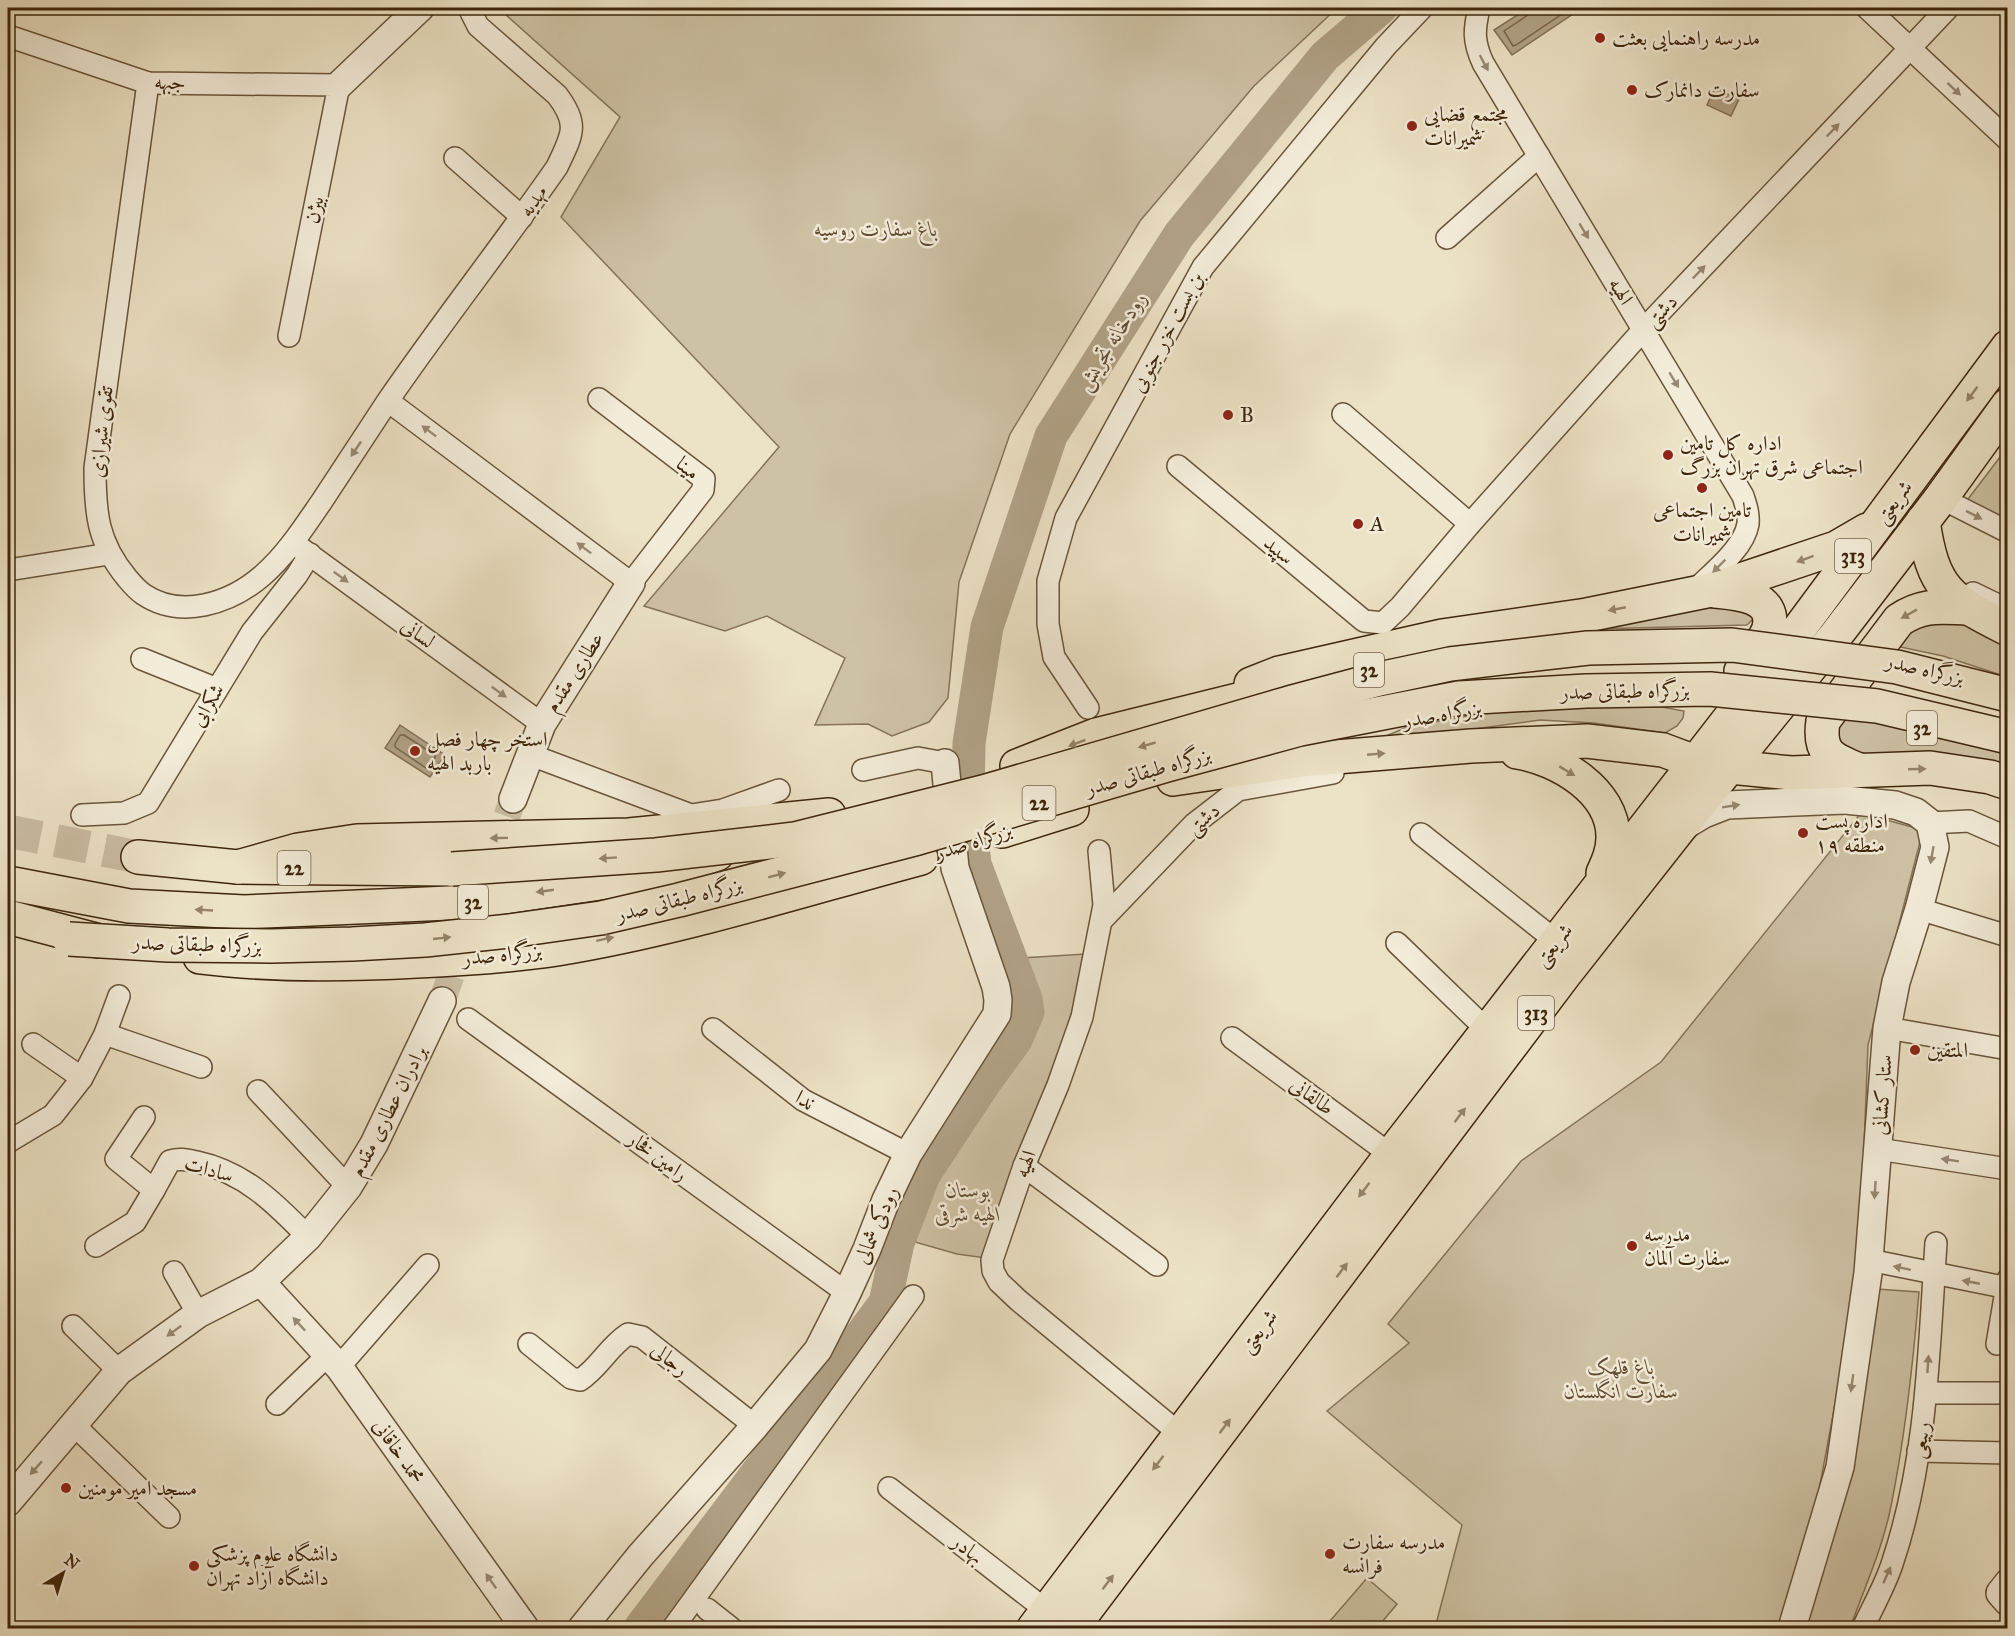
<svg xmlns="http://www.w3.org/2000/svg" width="2015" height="1636" viewBox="0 0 2015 1636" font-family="'IM FELL Great Primer',Amiri,serif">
<rect width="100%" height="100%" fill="#ece2c5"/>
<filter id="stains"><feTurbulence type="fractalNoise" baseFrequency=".00333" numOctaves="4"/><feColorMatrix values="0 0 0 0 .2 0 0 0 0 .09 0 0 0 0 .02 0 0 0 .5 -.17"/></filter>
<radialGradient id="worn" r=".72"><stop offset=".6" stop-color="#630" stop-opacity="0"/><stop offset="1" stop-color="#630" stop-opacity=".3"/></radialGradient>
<g fill="#cec2a5" stroke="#867458" stroke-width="1.5">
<polygon points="507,8 1337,8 1254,86 1140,221 1010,434 959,582 948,698 929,722 892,736 868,724 815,725 845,658 767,616 725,631 644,606 779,447 561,217 620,117 505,14"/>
<polygon points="2007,448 2007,522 1965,503"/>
<polygon points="1682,603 1741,605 1754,618 1747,625 1557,630"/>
<polygon points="1955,618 2007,639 2007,677 1943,656 1891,645 1911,622"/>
<polygon points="1598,704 1662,707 1684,711 1683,718 1677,726 1665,733 1594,723 1540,720 1370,743 1407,727 1477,714"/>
<polygon points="1832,714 1896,726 2007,753 2007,776 1847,756 1829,721"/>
<polygon points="1861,813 1923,830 1868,1045 1859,1276 1814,1517 1780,1628 1435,1628 1462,1525 1327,1411 1409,1343 1388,1324 1521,1161 1661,1062"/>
<polygon points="1085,954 1071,1018 986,1258 957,1254 915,1242 939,1174 960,1133 1010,1069 1037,1027 1040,1012 1022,958"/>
<path d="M1877,1289L1919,1292C1913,1365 1905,1439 1890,1511C1881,1552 1864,1589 1850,1628H1803Z"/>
<polygon points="1367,1578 1397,1604 1377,1628 1324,1628"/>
</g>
<g fill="#b1a286" stroke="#837055" stroke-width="1.5">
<polygon points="1528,8 1582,8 1512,55 1494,30"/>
<polygon points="1715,88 1739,99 1731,116 1707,105"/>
<polygon points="400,725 445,755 430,777 385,748"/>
</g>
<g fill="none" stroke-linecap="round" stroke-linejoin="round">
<g stroke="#786448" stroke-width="1.5">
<polyline points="1531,8 1528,15 1504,31 1513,46 1516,45 1571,8"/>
<polygon points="400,735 404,735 435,755 435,758 429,767 426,768 395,747 395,744"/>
</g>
<polyline stroke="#b1a286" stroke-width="33" points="640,1628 885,1303 898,1243 924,1175 986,1081 1016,1040 1028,1012 1026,999 975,864 968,800 969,743 987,627 1051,436 1179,235 1325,56 1381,8"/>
<g stroke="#c9bca0" stroke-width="27" stroke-dasharray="27 14" stroke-linecap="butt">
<polyline points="493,855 513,799"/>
<polyline points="442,1001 463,942"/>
</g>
<polyline stroke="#c9bca0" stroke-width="33" stroke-dasharray="33 16" stroke-linecap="butt" points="8,831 138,857"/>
<g stroke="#6a553a" stroke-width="24">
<g id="minor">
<path d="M1479,8C1474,30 1473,41 1483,63L1743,496C1746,505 1749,514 1748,524C1744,549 1710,575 1693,592"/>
<polyline points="1867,8 2008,140"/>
<polyline points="8,36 148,83 339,85 289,336"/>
<path d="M148,83L95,468C95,512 97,542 127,578C132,584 136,589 143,594C181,620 231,603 263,575C287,554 304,527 322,501C344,468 365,435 387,402C442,322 502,246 557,167C572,135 580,125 557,95L478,26L469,8"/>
<polyline points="455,158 522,217"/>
<polyline points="1447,238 1539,156"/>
<polyline points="388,401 631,583 703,490 704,479 599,399"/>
<polyline points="1343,414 1470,524"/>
<polyline points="1178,466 1364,621 1383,623 1400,607 1470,524 1644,329 1948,8"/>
<polyline points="1941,498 2008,532"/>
<polyline points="299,547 542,724"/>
<polyline points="8,570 109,554"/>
<polyline points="1973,593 2008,610"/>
<polyline points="142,659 217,689"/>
<polyline points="1088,708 1054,657 1048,624 1048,581 1066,518 1203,267 1386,46 1422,8"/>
<polyline points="531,755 691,815 723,810 779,790"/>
<polyline points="863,770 918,758 945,763"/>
<polyline points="82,815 124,813 148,803 252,632 297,575 310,554"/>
<polyline points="1930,823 1969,821 2008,838"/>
<polyline points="1421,834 1556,941"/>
<polyline points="1099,851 1104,905 1082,1017 1058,1085 1024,1166 992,1260 993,1271 999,1282 1018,1300 1180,1434"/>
<polyline points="1919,909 2008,936"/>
<polyline points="1102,920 1194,824 1238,790 1333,773"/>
<polyline points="1397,943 1487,1030"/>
<polyline points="468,1019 847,1293"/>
<polyline points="1887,1028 2008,1049"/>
<polyline points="713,1029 803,1100 908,1154"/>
<polyline points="105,1034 201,1067"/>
<polyline points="1232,1038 1391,1155"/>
<polyline points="33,1044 82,1078"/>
<polyline points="258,1091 348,1187"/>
<path d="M144,1117L116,1159L154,1190L170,1161C180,1158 187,1160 197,1162C244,1172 275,1203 308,1237"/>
<polyline points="8,1142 53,1115 82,1078 105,1034 119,996"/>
<polyline points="1878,1149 2008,1169"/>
<polyline points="1024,1166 1157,1265"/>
<polyline points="96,1246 135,1222 154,1190"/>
<polyline points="1869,1260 2008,1288"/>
<polyline points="174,1272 198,1314"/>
<polyline points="73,1326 119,1371"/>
<path d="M529,1344L571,1378L580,1380C599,1368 608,1347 628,1334L642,1337L755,1426"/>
<polyline points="1997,1344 2008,1279"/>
<polyline points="339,1367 428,1265"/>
<polyline points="1926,1393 2008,1393"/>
<polyline points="277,1404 328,1355"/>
<polyline points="74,1425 169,1517"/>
<polyline points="1918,1451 2008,1453"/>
<polyline points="889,1488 1047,1611"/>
<polyline points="707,1609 731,1628"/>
<polyline points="673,1628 913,1296"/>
<path d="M1863,1628C1873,1606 1886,1584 1893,1561C1927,1459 1929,1349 1936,1243"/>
</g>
</g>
<g stroke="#6a553a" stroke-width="30">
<g id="tertiary">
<polyline points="339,85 420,8"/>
<polyline points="513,799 542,724 631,583"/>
<polyline points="1684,826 1704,814 1727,805 1845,800 1895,805 1916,812 1930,823 1935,847 1919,909 1896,982 1887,1028 1868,1273 1840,1467 1792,1628"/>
<polyline points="261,1282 339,1367 525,1628"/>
<polyline points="8,1502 119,1371 198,1314 261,1282 308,1237 348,1187 374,1144 442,1001"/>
<polyline points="2008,1583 2000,1593 2008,1602"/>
<polyline points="582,1628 640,1556 755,1426 818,1350 847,1293 867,1249 886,1200 908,1154 997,1014 998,1000 996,987 955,868 945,763"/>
</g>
</g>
<g stroke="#3e260b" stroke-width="36">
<g id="primary">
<path d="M1923,521C1933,589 1948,599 2008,629"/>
<path d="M1715,591C1736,593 1776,595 1769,628C1766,639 1748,661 1741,671"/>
<polyline points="1251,684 1279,673 1442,636 1587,615 1711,590 1836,548 1867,530"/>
<path d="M1517,752C1558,758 1614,791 1613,838C1613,851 1608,862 1603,873"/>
<path d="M1859,770C1832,759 1818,754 1823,721L1899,620C1923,604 1939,607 1966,608"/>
<polyline points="1173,779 1311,759 1471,746 1587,741 1663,750 1695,762 1730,767 1791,773 1930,768 1990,777 2008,783"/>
<polyline points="1034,1628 1391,1155 1799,629 2008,347"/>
<polyline points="1072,1628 1564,975 1678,830 1833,639 1941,498 2008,405"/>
</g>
</g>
<g stroke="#3e260b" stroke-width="36">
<g id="trunk">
<polyline points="1017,766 1096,735 1294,686"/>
<polyline points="1002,831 1072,809"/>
<polyline points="138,857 238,867 452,869"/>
<polyline points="238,867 298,850 357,841 629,835 829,815"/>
<polyline points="8,883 129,906 244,912 472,902 661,874 717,854"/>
<polyline points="8,917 99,941"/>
<path d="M200,957C272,966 344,965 417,961C464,959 510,956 557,949C680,929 801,890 921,858"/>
</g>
</g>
<use href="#minor" stroke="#f3ecd9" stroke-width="21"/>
<use href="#tertiary" stroke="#f3ecd9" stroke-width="27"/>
<use href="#primary" stroke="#ece2c5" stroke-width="33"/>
<use href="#trunk" stroke="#ece2c5" stroke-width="33"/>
<g stroke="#3e260b" stroke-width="36" stroke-linecap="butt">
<g id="trunk-bridge">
<polyline points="452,869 656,855 795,839 983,792 1289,703 1379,679 1450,664 1588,648 1732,645 1897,667 2008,695"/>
<polyline points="69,939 168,945 271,946 352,944 425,940 510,931 601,918 679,900 918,838 1167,765 1300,729 1459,698 1586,691 1710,689 1877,706 2008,737"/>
</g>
</g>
<use href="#trunk-bridge" stroke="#ece2c5" stroke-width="33"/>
</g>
<defs><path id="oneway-solid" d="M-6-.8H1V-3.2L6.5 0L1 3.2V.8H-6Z" transform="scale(1.5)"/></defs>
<g fill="#988972">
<use href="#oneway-solid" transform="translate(1484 63) rotate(62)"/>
<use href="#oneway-solid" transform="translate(1954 89) rotate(43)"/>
<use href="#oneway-solid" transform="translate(1833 130) rotate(-46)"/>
<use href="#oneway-solid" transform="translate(1584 231) rotate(59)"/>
<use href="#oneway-solid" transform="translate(1699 272) rotate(-46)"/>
<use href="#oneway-solid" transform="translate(1674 380) rotate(59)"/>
<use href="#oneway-solid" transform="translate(429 431) rotate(-143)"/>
<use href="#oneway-solid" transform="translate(356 449) rotate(124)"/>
<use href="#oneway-solid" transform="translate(1974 515) rotate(27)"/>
<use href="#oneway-solid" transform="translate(584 548) rotate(-143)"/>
<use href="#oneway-solid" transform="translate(1719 566) rotate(135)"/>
<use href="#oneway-solid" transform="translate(341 577) rotate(36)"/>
<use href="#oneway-solid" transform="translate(499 692) rotate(36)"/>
<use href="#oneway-solid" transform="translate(1731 806) rotate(-9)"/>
<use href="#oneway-solid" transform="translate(1932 855) rotate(100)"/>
<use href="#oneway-solid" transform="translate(1950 1160) rotate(-171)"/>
<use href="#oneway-solid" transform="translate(1875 1190) rotate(94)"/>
<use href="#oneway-solid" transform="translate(1902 1268) rotate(-168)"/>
<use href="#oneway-solid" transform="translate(1971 1282) rotate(-169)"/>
<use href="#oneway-solid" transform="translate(299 1324) rotate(-133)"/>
<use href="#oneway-solid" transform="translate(174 1331) rotate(144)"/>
<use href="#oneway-solid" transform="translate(1928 1364) rotate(-86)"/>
<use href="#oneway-solid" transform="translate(1852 1383) rotate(98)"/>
<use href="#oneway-solid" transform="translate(36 1468) rotate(131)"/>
<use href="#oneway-solid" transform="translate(1887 1575) rotate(-66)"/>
<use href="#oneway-solid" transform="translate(491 1581) rotate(-125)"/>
</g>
<g fill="#958468">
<use href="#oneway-solid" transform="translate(1972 394) rotate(127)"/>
<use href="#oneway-solid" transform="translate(1805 559) rotate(160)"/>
<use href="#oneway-solid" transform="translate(1617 609) rotate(169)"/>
<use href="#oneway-solid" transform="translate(1909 614) rotate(151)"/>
<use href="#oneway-solid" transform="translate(1077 743) rotate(159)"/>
<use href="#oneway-solid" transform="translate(1147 745) rotate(164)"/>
<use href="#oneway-solid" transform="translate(1376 754) rotate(-5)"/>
<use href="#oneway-solid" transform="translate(1917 769) rotate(-2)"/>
<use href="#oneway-solid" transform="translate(1567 771) rotate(31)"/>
<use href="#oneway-solid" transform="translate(499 838) rotate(179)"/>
<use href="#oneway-solid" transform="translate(608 858) rotate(176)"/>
<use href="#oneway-solid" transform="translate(777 875) rotate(-15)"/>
<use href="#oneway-solid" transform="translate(545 891) rotate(172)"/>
<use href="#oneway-solid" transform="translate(204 910) rotate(-177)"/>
<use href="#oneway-solid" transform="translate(442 938) rotate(-6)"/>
<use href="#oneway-solid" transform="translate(605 939) rotate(-12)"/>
<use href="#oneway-solid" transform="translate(1460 1115) rotate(-53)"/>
<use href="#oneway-solid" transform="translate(1364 1190) rotate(127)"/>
<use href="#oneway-solid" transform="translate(1342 1270) rotate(-53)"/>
<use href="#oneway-solid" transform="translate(1225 1426) rotate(-53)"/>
<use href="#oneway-solid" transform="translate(1158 1463) rotate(127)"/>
<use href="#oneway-solid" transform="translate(1108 1582) rotate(-53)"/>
</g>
<g fill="#8f2418" stroke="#f3ecd9" stroke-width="2">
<circle cx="1600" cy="38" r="6"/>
<circle cx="1632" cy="90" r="6"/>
<circle cx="1412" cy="126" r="6"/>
<circle cx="1228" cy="415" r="6"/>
<circle cx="1668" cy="455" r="6"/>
<circle cx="1702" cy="488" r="6"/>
<circle cx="1358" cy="524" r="6"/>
<circle cx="415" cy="751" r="6"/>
<circle cx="1803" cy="833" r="6"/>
<circle cx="1915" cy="1050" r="6"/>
<circle cx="1632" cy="1246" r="6"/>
<circle cx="66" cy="1488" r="6"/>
<circle cx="1330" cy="1554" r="6"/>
<circle cx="194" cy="1566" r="6"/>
</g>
<g text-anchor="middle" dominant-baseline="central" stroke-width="5" stroke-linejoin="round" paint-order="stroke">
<g fill="#f3ecd9" stroke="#746149" stroke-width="1.5">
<rect x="1835" y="539" width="36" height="34" rx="4.5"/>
<rect x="1354" y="653" width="30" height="34" rx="4.5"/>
<rect x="1907" y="711" width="30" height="34" rx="4.5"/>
<rect x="1022.5" y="786" width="33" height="34" rx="4.5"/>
<rect x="277.5" y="851" width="33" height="34" rx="4.5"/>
<rect x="458" y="885" width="30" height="34" rx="4.5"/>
<rect x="1518" y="996" width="36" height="34" rx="4.5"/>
</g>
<g font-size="20" font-weight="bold" fill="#3e260b">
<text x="1853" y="556">313</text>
<text x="1369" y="670">32</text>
<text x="1922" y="728">32</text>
<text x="1039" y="803">22</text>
<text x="294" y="868">22</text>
<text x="473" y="902">32</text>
<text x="1536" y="1013">313</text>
</g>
<g font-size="21" fill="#3e260b" stroke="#f3ecd9" text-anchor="start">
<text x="1612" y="38">مدرسه راهنمایی بعثت</text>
<text x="1644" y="90">سفارت دانمارک</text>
<text x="1424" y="114">مجتمع قضایی<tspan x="1424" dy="24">شمیرانات</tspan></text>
<text x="1240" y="415">B</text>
<text x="1680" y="443">اداره کل تامین<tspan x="1680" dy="24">اجتماعی شرق تهران بزرگ</tspan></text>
<text x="1702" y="510" text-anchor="middle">تامین اجتماعی<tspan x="1702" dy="24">شمیرانات</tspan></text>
<text x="1370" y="524">A</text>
<text x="427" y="739">استخر چهار فصل<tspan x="427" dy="24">باربد الهیه</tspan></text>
<text x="1815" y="821">اداره پست<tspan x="1815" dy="24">منطقه ۱۹</tspan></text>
<text x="1927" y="1050">المتقین</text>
<text x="1644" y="1234">مدرسه<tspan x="1644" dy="24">سفارت آلمان</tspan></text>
<text x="78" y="1488">مسجد امیر مومنین</text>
<text x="1342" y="1542">مدرسه سفارت<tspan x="1342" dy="24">فرانسه</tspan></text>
<text x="206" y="1554">دانشگاه علوم پزشکی<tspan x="206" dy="24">دانشگاه آزاد تهران</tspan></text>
</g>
<g font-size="21" fill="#3e260b" stroke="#f3ecd9">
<text transform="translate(170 82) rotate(2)">جبهه</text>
<text transform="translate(533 201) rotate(-55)">مهدیه</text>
<text transform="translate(314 210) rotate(-79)">بیژن</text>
<text transform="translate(1621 291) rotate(59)">الهیه</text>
<text transform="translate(1661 311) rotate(-47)">دشتی</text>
<text transform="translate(1167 332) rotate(-62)">بن بست خزر جنوبی</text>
<text transform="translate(101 432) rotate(-84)">تقوی شیرازی</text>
<text transform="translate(688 468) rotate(40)">مینا</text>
<text transform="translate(1893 502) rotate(-54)">شریعتی</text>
<text transform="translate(1279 550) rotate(40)">سپید</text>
<text transform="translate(418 633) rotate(36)">لسانی</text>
<text transform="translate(1925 669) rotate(13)">بزرگراه صدر</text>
<text transform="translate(574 672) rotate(-57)">عطاری مقدم</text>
<text transform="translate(1625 691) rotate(-1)">بزرگراه طبقاتی صدر</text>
<text transform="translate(207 705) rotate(-59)">شکرابی</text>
<text transform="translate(1442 714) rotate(-10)">بزرگراه صدر</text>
<text transform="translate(1148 771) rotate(-16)">بزرگراه طبقاتی صدر</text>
<text transform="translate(1203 819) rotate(-41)">دشتی</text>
<text transform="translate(973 841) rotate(-18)">بزرگراه صدر</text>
<text transform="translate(679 899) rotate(-14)">بزرگراه طبقاتی صدر</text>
<text transform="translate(197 944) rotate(2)">بزرگراه طبقاتی صدر</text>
<text transform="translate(1553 945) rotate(-52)">شریعتی</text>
<text transform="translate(502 954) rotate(-6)">بزرگراه صدر</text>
<text transform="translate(1882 1095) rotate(-86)">ستار کشانی</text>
<text transform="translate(1312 1096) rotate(36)">طالقانی</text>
<text transform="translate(805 1100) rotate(32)">ندا</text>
<text transform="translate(388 1111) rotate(-63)">برادران عطاری مقدم</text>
<text transform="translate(658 1156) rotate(36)">رامین فخار</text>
<text transform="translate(1025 1164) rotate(-69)">الهیه</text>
<text transform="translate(209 1169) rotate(16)">سادات</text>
<text transform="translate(876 1225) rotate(-67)">رودکی شمالی</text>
<text transform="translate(1258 1331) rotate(-53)">شریعتی</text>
<text transform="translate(670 1359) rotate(38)">رجالی</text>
<text transform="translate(1920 1440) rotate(-81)">ربیعی</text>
<text transform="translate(399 1451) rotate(55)">محمد خاقانی</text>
<text transform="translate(968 1549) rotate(38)">بهادر</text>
</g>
<g font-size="21" font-style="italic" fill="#624d32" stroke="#f3ecd9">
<text x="876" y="229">باغ سفارت روسیه</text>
<text x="968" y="1190">بوستان<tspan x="968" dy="24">الهیه شرقی</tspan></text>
<text x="1621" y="1367">باغ قلهک<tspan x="1621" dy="24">سفارت انگلستان</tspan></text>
</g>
<g font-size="22" font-style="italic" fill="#604b30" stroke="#f3ecd9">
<text transform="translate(1111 341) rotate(-58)">رودخانه تجریش</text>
</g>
</g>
<rect width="2015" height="1636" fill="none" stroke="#ece2c5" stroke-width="30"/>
<rect x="9" y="9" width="1997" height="1618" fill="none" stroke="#3e260b" stroke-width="3"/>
<rect x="15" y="15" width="1985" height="1606" fill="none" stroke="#3e260b" stroke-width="1.5"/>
<g transform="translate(63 1573) rotate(38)" stroke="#f3ecd9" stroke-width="4.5" paint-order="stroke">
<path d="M0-4.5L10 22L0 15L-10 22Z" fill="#3e260b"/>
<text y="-9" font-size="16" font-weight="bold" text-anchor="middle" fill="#3e260b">N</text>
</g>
<rect width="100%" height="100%" filter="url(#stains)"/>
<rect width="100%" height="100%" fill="url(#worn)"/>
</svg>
